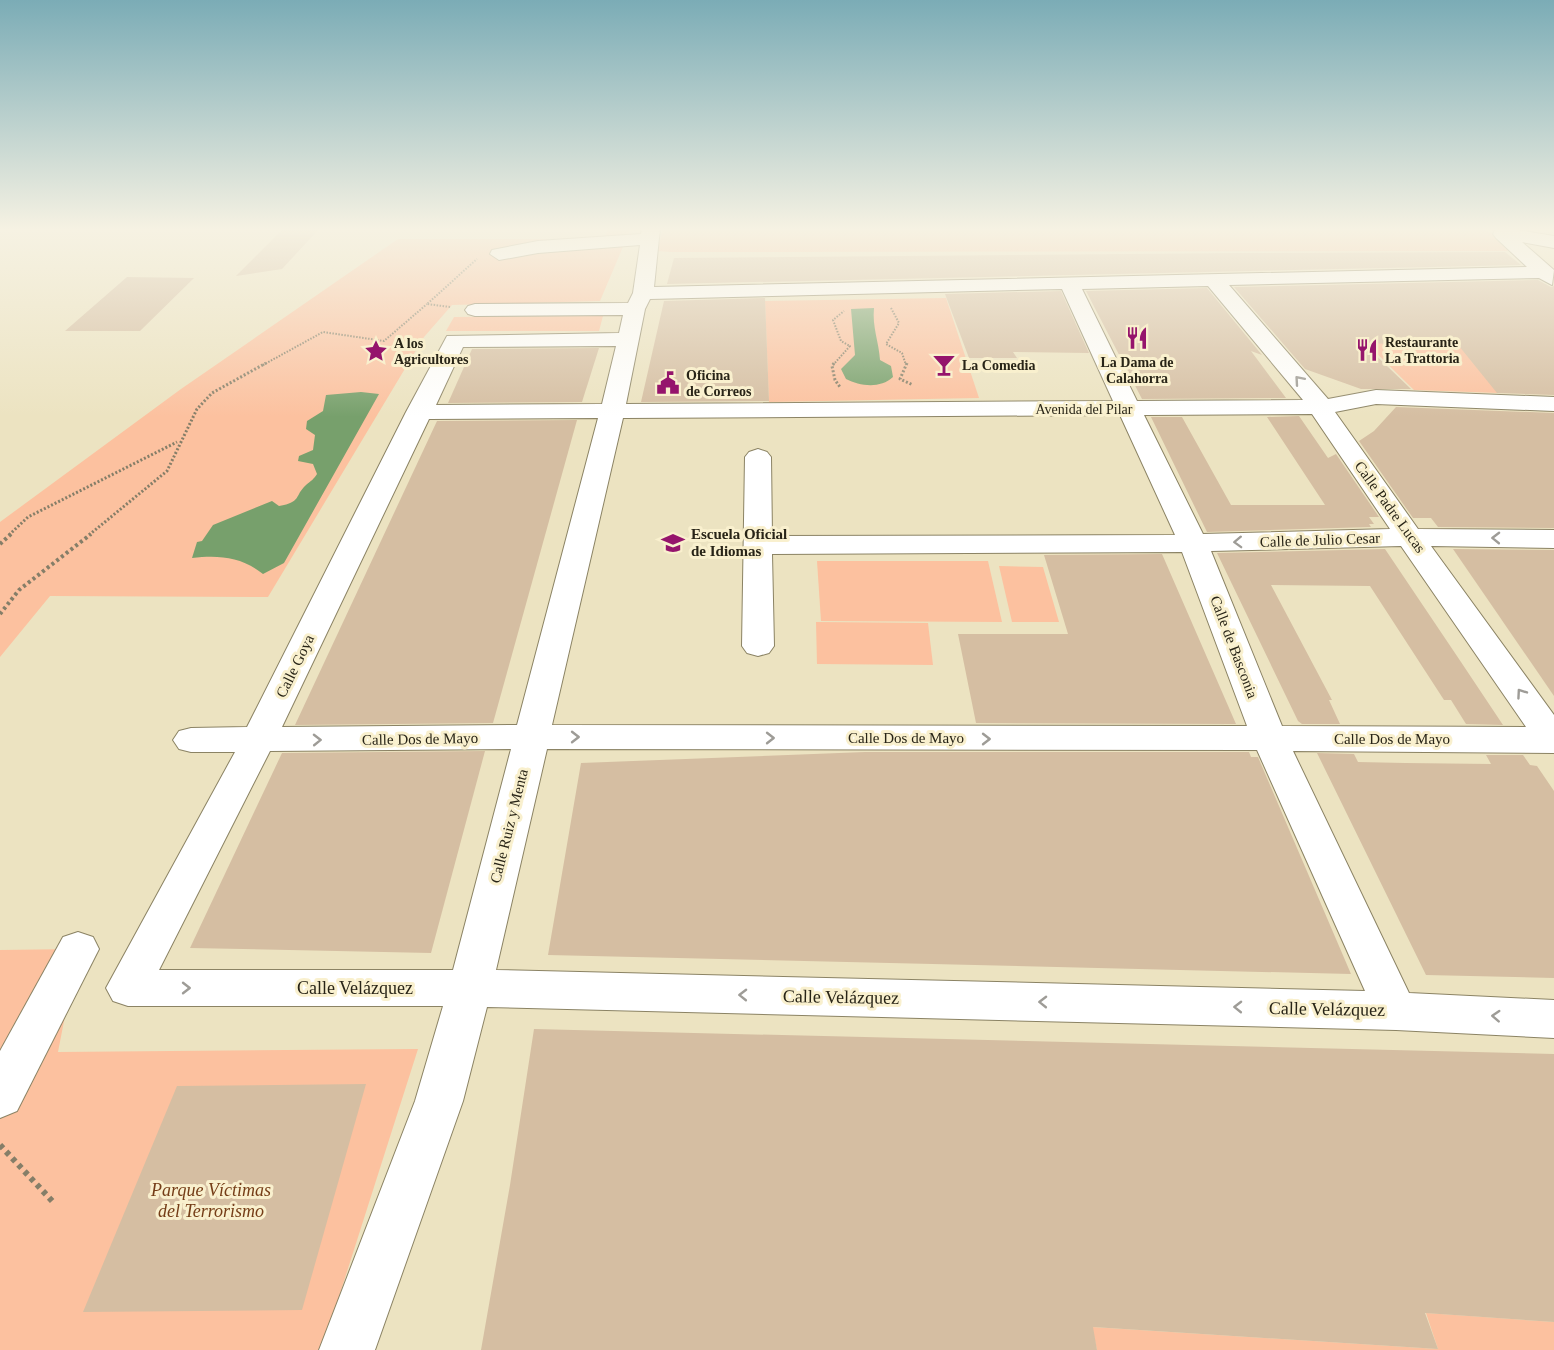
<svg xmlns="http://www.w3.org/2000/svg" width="1554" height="1350" viewBox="0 0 1554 1350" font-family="Georgia,serif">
<rect width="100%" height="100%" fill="#ece3c1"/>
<g fill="#fcc19f">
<polygon points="608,228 631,228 600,301 452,305 424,337 268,597 50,596 0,657 0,522 181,389 398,239 605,239"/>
<polygon points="663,228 1477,228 1490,232 1508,251 671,252 657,251"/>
<polygon points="1416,284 1498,393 1414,390 1354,331 1396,344 1450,346"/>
<polygon points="946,298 979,398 769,402 765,301"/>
<polygon points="603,316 599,331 446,331 454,317"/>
<polygon points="817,561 988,561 1002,622 821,621"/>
<polygon points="999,566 1043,567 1059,622 1012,622"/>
<polygon points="816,622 928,623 933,665 817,664"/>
<polygon points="78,949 58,1052 418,1049 322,1350 0,1350 0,950"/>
<polygon points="1426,1313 1554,1322 1554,1350 1097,1350 1092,1327 1438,1349"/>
</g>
<g fill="#77a06c">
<path d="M874,308C872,327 879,342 880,360L891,366L893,377C880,389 860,386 846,379L841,369L855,355L851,309Z"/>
<path d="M361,392L379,394L284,563L263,574C241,557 220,555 192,558L197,542L202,541L213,525L272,501L279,506C302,502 294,496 306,485C311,481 314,479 317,474L313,464L298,461L299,456L313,450L315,435L306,429L307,421L323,411L326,395Z"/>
</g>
<g fill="#d5bea2">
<polygon points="284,228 320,228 282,269 236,276"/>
<polygon points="1240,253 1505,252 1521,265 667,284 674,258"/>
<polygon points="127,277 194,278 140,331 65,331"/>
<polygon points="1538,280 1551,287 1554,286 1554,395 1497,393 1459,346 1363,343 1411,389 1361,389 1305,369 1234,287"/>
<polygon points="1207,288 1262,355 1251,351 1286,398 1142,399 1086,291"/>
<polygon points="1061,291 1089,353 1013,352 1017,358 969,358 945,294"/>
<polygon points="765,298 769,401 641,402 664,301"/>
<polygon points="599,348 582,402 448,403 472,349"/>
<polygon points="1396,407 1554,413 1554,528 1438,527 1431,518 1413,518 1359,441 1374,431"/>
<polygon points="1299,416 1328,458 1336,454 1379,517 1369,517 1374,524 1369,524 1371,527 1207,532 1151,417 1182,417 1231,505 1325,505 1267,417"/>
<polygon points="577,420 493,723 295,725 437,421"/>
<polygon points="1385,549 1461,662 1503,725 1466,724 1451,700 1444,700 1370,586 1271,585 1332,700 1329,700 1340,724 1302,724 1298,721 1217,553"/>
<polygon points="1453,549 1554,550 1554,696"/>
<polygon points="1162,554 1236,724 976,723 958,634 1068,634 1044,555"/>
<polygon points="485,751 431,953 190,948 282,753"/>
<polygon points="865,752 1249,752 1251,757 1258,757 1351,974 548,955 581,763"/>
<polygon points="1317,753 1354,754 1358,762 1405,763 1491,764 1486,755 1523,755 1530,765 1537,766 1554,791 1554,978 1426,975"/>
<polygon points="534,1029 1554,1054 1554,1322 1425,1313 1438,1349 1093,1327 1097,1350 481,1350 510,1185"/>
<polygon points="366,1084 302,1310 83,1312 177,1086"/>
</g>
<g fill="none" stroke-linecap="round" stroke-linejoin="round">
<g stroke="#8b8364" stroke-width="2">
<g id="minor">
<path d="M642,228H660L654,287L1527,267L1496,238L1493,234L1496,229L1506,228L1554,236V248L1522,242L1554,270L1552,285L1539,278L1229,285L1328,399L1376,390L1554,397V411L1376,404L1335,412L1418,529L1554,530V548L1431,546L1554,715V753L1293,751L1409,993L1554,1000V1038L1396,1030L487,1007L463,1101L375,1350H319L415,1101L443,1006H128L113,1001L106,988L235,752H191L179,749L173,740L179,731L191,728L247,727L406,412L447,336L619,333L623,315L475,316L468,314L465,310L468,306L475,304L628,303L633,293L640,245L538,253L499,260L490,254L492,250L538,241L641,234ZM1208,286L1303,400L1137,401L1082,289ZM1062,289L1113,401L626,404L645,309L650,299ZM616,346L602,404L436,405L463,347ZM1312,414L1390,529L1203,534L1144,415ZM1120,415L1175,535L772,536L771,457L767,452L758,449L749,452L745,457L742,646L747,653L758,656L769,653L774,646L772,554L1182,552L1247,726L552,725L623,418ZM598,418L517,725L282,727L429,419ZM1401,546L1526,727L1282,726L1211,551ZM511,749L453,970H159L270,751ZM547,749L1257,750L1365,991L496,970Z"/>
<polygon points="78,932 93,937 99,949 17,1111 0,1118 0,1051 63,937"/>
</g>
</g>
<g stroke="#857e68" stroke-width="2" stroke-dasharray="1.5 1.5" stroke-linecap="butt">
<polyline points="450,307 427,304 477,259"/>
<polyline points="891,308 899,323 886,344 902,353 906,365"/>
<polyline points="263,365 323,332 384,341 427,304"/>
<polyline points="833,365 850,346 841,341 833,320 844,311"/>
</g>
<g stroke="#857e68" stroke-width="3" stroke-dasharray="2 2" stroke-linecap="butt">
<polyline points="834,363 832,366 835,380 840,387"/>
<polyline points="907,363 900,379 913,385"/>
<polyline points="9,535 28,517 177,442"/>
<polyline points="89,535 167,471 197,409 212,393 266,363"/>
</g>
<g stroke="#857e68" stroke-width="4" stroke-dasharray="3 3" stroke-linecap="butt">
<polyline points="0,544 11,534"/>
<polyline points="0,614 19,590 91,534"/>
</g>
<polyline stroke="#857e68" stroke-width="6" stroke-dasharray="4.5 4.5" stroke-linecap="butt" points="0,1145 54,1203"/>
<use href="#minor" fill="#fff" fill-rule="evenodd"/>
</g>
<defs><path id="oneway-chevron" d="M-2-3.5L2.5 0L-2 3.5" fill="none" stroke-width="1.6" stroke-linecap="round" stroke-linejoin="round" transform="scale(1.5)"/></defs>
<g stroke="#9e9c97">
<use href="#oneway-chevron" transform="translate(1299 380) rotate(-131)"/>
<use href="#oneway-chevron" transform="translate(1496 538) rotate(-179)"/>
<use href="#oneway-chevron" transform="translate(1238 542) rotate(178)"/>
<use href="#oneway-chevron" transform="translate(1521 693) rotate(-125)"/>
<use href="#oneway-chevron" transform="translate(575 737)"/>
<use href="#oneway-chevron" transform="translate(770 738)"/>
<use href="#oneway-chevron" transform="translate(986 739)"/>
<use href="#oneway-chevron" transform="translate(317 740) rotate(-1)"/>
<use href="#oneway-chevron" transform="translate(186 988)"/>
<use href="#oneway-chevron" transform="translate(743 995) rotate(-179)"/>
<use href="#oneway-chevron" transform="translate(1043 1002) rotate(-179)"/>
<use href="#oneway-chevron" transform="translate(1238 1007) rotate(-179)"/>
<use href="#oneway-chevron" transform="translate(1496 1016) rotate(-177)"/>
</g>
<linearGradient id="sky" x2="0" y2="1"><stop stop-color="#7bacb6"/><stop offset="0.55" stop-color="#f6f2e3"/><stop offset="1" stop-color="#f6f2e3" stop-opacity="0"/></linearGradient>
<rect width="1554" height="417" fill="url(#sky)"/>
<defs>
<g id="restaurant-bare" transform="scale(1.8)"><path d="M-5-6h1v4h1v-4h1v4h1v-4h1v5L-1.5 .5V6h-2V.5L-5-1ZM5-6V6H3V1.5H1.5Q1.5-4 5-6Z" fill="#95146c" stroke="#f9f0ce" stroke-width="2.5" paint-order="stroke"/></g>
<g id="sight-bare" transform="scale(1.8)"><path d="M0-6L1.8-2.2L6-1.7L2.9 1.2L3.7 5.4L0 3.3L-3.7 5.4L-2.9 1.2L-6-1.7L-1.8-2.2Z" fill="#95146c" stroke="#f9f0ce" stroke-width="2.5" paint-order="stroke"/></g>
<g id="bar-bare" transform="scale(1.8)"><path d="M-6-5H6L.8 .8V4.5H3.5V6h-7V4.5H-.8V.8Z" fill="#95146c" stroke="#f9f0ce" stroke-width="2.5" paint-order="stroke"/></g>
<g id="civic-bare" transform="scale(1.8)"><path d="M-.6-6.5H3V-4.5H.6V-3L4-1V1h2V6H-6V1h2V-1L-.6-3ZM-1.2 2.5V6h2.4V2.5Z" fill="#95146c" stroke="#f9f0ce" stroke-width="2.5" paint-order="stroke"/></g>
<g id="university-bare" transform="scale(1.8)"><path d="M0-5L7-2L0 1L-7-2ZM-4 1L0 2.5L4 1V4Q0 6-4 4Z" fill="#95146c" stroke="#f9f0ce" stroke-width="2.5" paint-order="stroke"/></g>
</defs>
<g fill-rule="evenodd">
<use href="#restaurant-bare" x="1137" y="338"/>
<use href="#restaurant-bare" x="1367" y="350"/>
<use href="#sight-bare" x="376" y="351"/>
<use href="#bar-bare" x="944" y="365"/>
<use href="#civic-bare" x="668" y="383"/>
<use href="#university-bare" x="673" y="543"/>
</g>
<g text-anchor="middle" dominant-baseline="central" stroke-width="6" stroke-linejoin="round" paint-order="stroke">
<g font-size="14" font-weight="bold" fill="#282417" stroke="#f9f0ce" text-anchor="start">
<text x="1385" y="342">Restaurante<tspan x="1385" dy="16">La Trattoria</tspan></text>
<text x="394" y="343">A los<tspan x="394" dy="16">Agricultores</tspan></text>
<text x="1137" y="362" text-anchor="middle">La Dama de<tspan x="1137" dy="16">Calahorra</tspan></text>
<text x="962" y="365">La Comedia</text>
<text x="686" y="375">Oficina<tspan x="686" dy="16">de Correos</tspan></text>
</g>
<g font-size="14" fill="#282417" stroke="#f9f0ce">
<text x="1084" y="409">Avenida del Pilar</text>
</g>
<g font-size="15" fill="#282417" stroke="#f9f0ce">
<text transform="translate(1390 507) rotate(54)">Calle Padre Lucas</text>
<text transform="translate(1320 540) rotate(-2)">Calle de Julio Cesar</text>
<text transform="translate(1234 647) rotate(69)">Calle de Basconia</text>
<text transform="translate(295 666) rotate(-64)">Calle Goya</text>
<text x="906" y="738">Calle Dos de Mayo</text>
<text transform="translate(420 739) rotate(-1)">Calle Dos de Mayo</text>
<text x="1392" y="739">Calle Dos de Mayo</text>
<text transform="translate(509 826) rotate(-76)">Calle Ruiz y Menta</text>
</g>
<g font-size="15" font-weight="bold" fill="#282417" stroke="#f9f0ce" text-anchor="start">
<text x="691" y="534">Escuela Oficial<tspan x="691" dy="17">de Idiomas</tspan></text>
</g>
<g font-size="18" fill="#282417" stroke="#f9f0ce">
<text x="355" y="988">Calle Velázquez</text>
<text transform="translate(841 997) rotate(1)">Calle Velázquez</text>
<text transform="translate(1327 1009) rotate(1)">Calle Velázquez</text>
</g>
<g font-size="18" font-style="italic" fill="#753d17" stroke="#f9f0ce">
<text x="211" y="1190">Parque Víctimas<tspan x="211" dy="21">del Terrorismo</tspan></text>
</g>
</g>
</svg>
